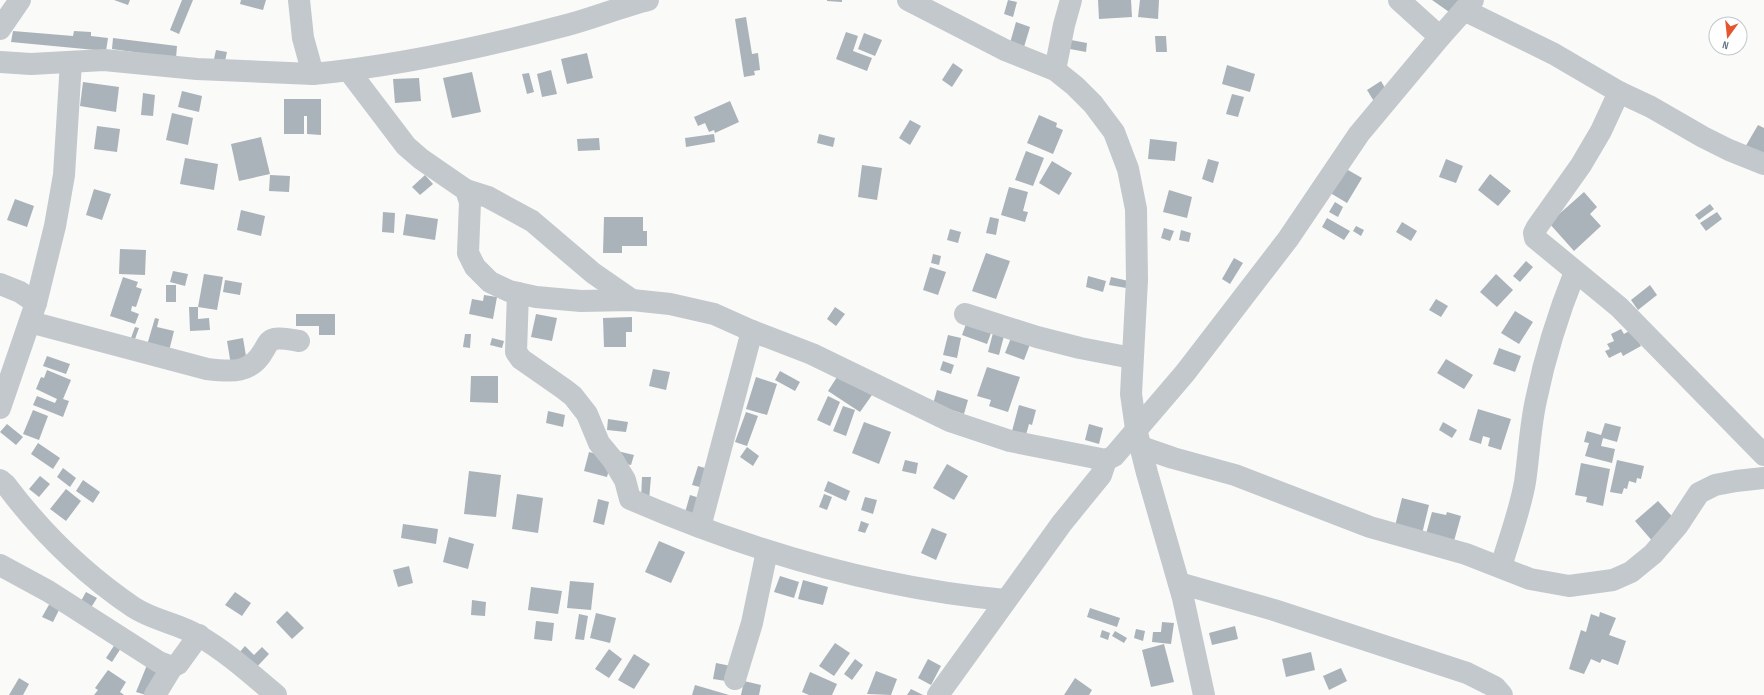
<svg xmlns="http://www.w3.org/2000/svg" width="1764" height="695" viewBox="0 0 1764 695" font-family="'Sofia Sans Condensed',sans-serif">
<rect width="100%" height="100%" fill="#fafaf8"/>
<g fill="#aab3b9">
<polygon points="114,0 130,0 128,5"/>
<polygon points="182,0 193,0 179,34 170,30"/>
<polygon points="241,0 266,0 263,10 240,4"/>
<polygon points="827,0 842,0 842,2 827,1"/>
<polygon points="1008,0 1017,2 1013,17 1004,14"/>
<polygon points="1098,0 1131,0 1132,17 1099,19"/>
<polygon points="1140,0 1159,0 1158,19 1138,17"/>
<polygon points="1432,0 1463,0 1452,14"/>
<polygon points="746,17 752,54 758,53 760,70 754,71 755,75 744,77 735,19"/>
<polygon points="1016,22 1030,27 1024,47 1010,43"/>
<polygon points="13,31 73,36 74,31 91,32 91,36 108,38 106,51 11,42"/>
<polygon points="846,32 858,36 853,51 872,58 867,71 836,59"/>
<polygon points="864,33 882,40 875,56 858,49"/>
<polygon points="1155,36 1166,36 1167,52 1156,52"/>
<polygon points="113,38 177,46 176,58 112,49"/>
<polygon points="1071,40 1087,43 1086,52 1070,49"/>
<polygon points="216,50 227,52 225,61 214,59"/>
<polygon points="587,53 593,78 567,84 561,59"/>
<polygon points="953,63 963,70 952,87 942,80"/>
<polygon points="1227,65 1255,74 1250,92 1222,84"/>
<polygon points="551,70 557,94 542,97 537,74"/>
<polygon points="472,72 481,112 452,118 443,78"/>
<polygon points="529,73 534,92 527,94 522,74"/>
<polygon points="419,78 421,101 395,103 393,79"/>
<polygon points="1381,81 1389,95 1375,103 1367,90"/>
<polygon points="83,82 119,87 116,112 80,106"/>
<polygon points="182,91 202,96 199,112 178,107"/>
<polygon points="143,93 155,95 153,116 141,115"/>
<polygon points="1232,94 1244,97 1238,117 1226,114"/>
<polygon points="284,99 321,99 321,135 307,134 307,116 304,116 304,134 284,134"/>
<polygon points="730,101 739,122 715,133 714,130 709,132 705,123 698,126 694,117"/>
<polygon points="172,113 193,118 188,145 166,140"/>
<polygon points="1039,115 1057,123 1056,127 1063,130 1053,154 1027,143"/>
<polygon points="910,120 921,126 910,145 899,138"/>
<polygon points="1758,125 1764,128 1764,161 1744,149"/>
<polygon points="97,126 120,129 117,152 94,149"/>
<polygon points="714,134 715,142 686,147 685,138"/>
<polygon points="819,134 835,138 833,147 817,143"/>
<polygon points="261,137 270,174 239,181 231,144"/>
<polygon points="599,138 600,150 578,151 577,139"/>
<polygon points="1150,139 1177,142 1175,161 1148,159"/>
<polygon points="1026,151 1044,158 1033,186 1015,180"/>
<polygon points="185,158 218,164 214,190 180,184"/>
<polygon points="1208,159 1219,162 1213,183 1202,179"/>
<polygon points="1446,159 1463,166 1456,183 1439,177"/>
<polygon points="1052,161 1072,173 1059,195 1039,183"/>
<polygon points="862,165 882,168 877,200 858,197"/>
<polygon points="1341,166 1362,178 1347,203 1327,191"/>
<polygon points="1490,174 1511,191 1498,206 1478,190"/>
<polygon points="270,175 290,176 289,192 269,191"/>
<polygon points="425,175 433,184 420,195 412,187"/>
<polygon points="1009,187 1028,192 1023,211 1028,212 1025,222 1001,215"/>
<polygon points="94,189 111,194 102,220 86,215"/>
<polygon points="1169,190 1192,197 1187,218 1163,212"/>
<polygon points="1584,192 1597,207 1590,214 1601,226 1574,251 1549,223"/>
<polygon points="15,199 34,206 27,227 7,220"/>
<polygon points="1335,202 1343,207 1338,217 1329,212"/>
<polygon points="1710,204 1714,209 1699,220 1695,215"/>
<polygon points="241,210 265,216 261,236 237,230"/>
<polygon points="383,212 395,213 394,233 382,232"/>
<polygon points="1717,212 1722,219 1706,231 1700,223"/>
<polygon points="406,214 438,219 435,240 403,235"/>
<polygon points="604,217 643,217 643,231 647,231 647,246 622,246 622,253 603,253"/>
<polygon points="990,217 999,219 996,235 986,233"/>
<polygon points="1327,218 1350,231 1344,240 1322,227"/>
<polygon points="1402,222 1417,231 1411,241 1396,232"/>
<polygon points="1356,226 1364,230 1361,236 1353,231"/>
<polygon points="1164,228 1174,231 1170,241 1161,238"/>
<polygon points="950,229 961,232 958,243 947,240"/>
<polygon points="1181,230 1191,233 1189,242 1179,240"/>
<polygon points="120,249 146,250 145,275 119,274"/>
<polygon points="986,253 1010,261 996,299 972,291"/>
<polygon points="933,254 941,256 939,265 931,263"/>
<polygon points="1234,258 1243,263 1230,284 1222,279"/>
<polygon points="1526,261 1533,267 1520,282 1513,276"/>
<polygon points="930,267 946,272 938,295 923,290"/>
<polygon points="173,271 188,274 185,286 170,282"/>
<polygon points="204,274 223,277 217,310 198,307"/>
<polygon points="1496,274 1513,290 1497,307 1480,292"/>
<polygon points="1088,276 1106,281 1103,292 1086,287"/>
<polygon points="123,277 138,282 136,287 142,289 136,307 132,306 131,311 139,314 135,324 110,316"/>
<polygon points="1111,277 1133,282 1132,289 1109,285"/>
<polygon points="225,280 242,283 240,295 223,292"/>
<rect x="166" y="285" width="10" height="17"/>
<polygon points="1650,285 1657,295 1638,310 1631,300"/>
<polygon points="484,295 497,297 493,319 469,314 472,299 483,301"/>
<polygon points="1436,299 1448,306 1441,317 1429,310"/>
<polygon points="189,307 198,307 198,319 209,318 210,330 190,331"/>
<polygon points="835,307 845,314 836,326 827,319"/>
<polygon points="1515,311 1533,322 1519,344 1501,333"/>
<polygon points="296,314 335,314 335,335 319,335 319,326 296,326"/>
<polygon points="536,314 557,318 552,341 531,337"/>
<polygon points="632,317 632,332 626,332 626,347 604,347 603,318"/>
<polygon points="155,318 159,319 157,327 174,331 169,351 147,345"/>
<polygon points="966,324 991,333 987,344 962,335"/>
<polygon points="135,327 139,328 135,339 131,338"/>
<polygon points="1636,327 1636,336 1641,346 1623,356 1621,352 1609,358 1605,351 1610,349 1607,344 1614,341 1611,334 1621,329 1624,334"/>
<polygon points="994,329 1005,332 999,355 988,352"/>
<polygon points="1013,333 1032,339 1024,360 1005,353"/>
<polygon points="465,334 471,334 470,348 463,347"/>
<polygon points="948,335 961,338 957,358 943,355"/>
<polygon points="243,338 249,374 233,377 227,341"/>
<polygon points="492,338 504,341 502,348 490,345"/>
<polygon points="1499,348 1521,356 1515,372 1493,364"/>
<polygon points="47,356 70,364 66,374 43,366"/>
<polygon points="1446,359 1473,375 1464,389 1437,373"/>
<polygon points="943,361 954,365 951,374 940,370"/>
<polygon points="987,367 1020,377 1008,412 989,406 991,400 977,396"/>
<polygon points="653,369 670,372 666,390 649,386"/>
<polygon points="47,370 71,380 63,399 69,401 63,417 33,405 37,396 55,403 57,399 36,389 41,377 44,378"/>
<polygon points="780,371 800,382 795,391 775,380"/>
<polygon points="839,374 872,395 860,412 828,391"/>
<polygon points="471,376 498,376 498,403 470,402"/>
<polygon points="756,377 777,384 767,415 746,409"/>
<polygon points="937,390 968,400 964,414 933,404"/>
<polygon points="828,396 840,402 830,426 817,420"/>
<polygon points="1019,405 1036,410 1032,425 1029,424 1026,435 1012,431"/>
<polygon points="843,406 855,410 846,436 833,431"/>
<polygon points="1478,409 1511,419 1501,450 1488,446 1490,438 1483,436 1481,444 1469,440"/>
<polygon points="33,410 48,416 39,440 23,434"/>
<polygon points="548,411 565,415 563,427 546,423"/>
<polygon points="746,412 758,416 747,446 735,442"/>
<polygon points="608,419 628,422 626,432 607,430"/>
<polygon points="864,422 891,432 879,464 852,453"/>
<polygon points="1443,422 1457,430 1452,438 1439,430"/>
<polygon points="1605,423 1621,427 1617,442 1603,438 1601,446 1615,449 1612,463 1585,456 1589,443 1584,442 1587,431 1601,435"/>
<polygon points="7,424 23,437 16,445 0,432"/>
<polygon points="1089,424 1103,428 1099,444 1085,440"/>
<polygon points="38,443 60,458 53,469 31,454"/>
<polygon points="747,447 759,456 753,466 740,457"/>
<polygon points="617,451 634,455 631,465 615,462"/>
<polygon points="589,452 612,458 607,477 584,471"/>
<polygon points="905,460 918,463 916,474 902,471"/>
<polygon points="1617,460 1644,466 1641,479 1637,478 1636,483 1629,481 1627,489 1624,488 1622,494 1610,492"/>
<polygon points="1581,463 1610,469 1603,506 1586,502 1587,497 1575,495"/>
<polygon points="947,464 968,476 954,500 933,488"/>
<polygon points="698,466 716,471 711,490 692,485"/>
<polygon points="63,468 76,478 70,487 57,477"/>
<polygon points="469,471 501,475 496,517 464,514"/>
<polygon points="40,476 50,484 39,497 29,489"/>
<polygon points="642,477 651,477 649,500 641,500"/>
<polygon points="83,480 100,492 93,503 76,491"/>
<polygon points="828,481 850,491 846,501 824,491"/>
<polygon points="66,489 81,501 66,521 50,509"/>
<polygon points="517,494 543,498 538,533 512,529"/>
<polygon points="824,494 832,497 827,510 819,507"/>
<polygon points="690,495 706,500 699,521 684,516"/>
<polygon points="865,497 877,500 873,514 861,510"/>
<polygon points="1402,498 1429,505 1421,538 1394,530"/>
<polygon points="598,499 609,502 604,525 593,522"/>
<polygon points="1658,501 1678,523 1654,543 1635,521"/>
<polygon points="1432,512 1446,515 1447,512 1461,516 1454,541 1426,534"/>
<polygon points="861,521 869,524 865,533 858,531"/>
<polygon points="403,524 438,529 436,544 401,538"/>
<polygon points="932,528 947,534 936,560 921,553"/>
<polygon points="449,537 474,544 468,569 443,562"/>
<polygon points="659,541 685,552 671,583 645,572"/>
<polygon points="409,566 413,583 398,587 393,570"/>
<polygon points="780,576 799,582 794,598 774,592"/>
<polygon points="803,580 828,587 823,605 798,599"/>
<polygon points="570,581 594,583 591,610 567,608"/>
<polygon points="531,587 562,591 558,614 528,610"/>
<polygon points="86,592 97,598 87,614 77,608"/>
<polygon points="235,592 251,603 242,616 225,605"/>
<polygon points="472,600 486,602 485,616 471,615"/>
<polygon points="50,603 60,608 53,622 42,617"/>
<polygon points="1090,608 1120,618 1117,627 1087,617"/>
<polygon points="287,611 304,628 292,639 276,622"/>
<polygon points="1600,612 1616,618 1609,635 1626,641 1618,665 1602,659 1600,663 1591,659 1584,674 1569,669 1581,630 1586,632 1591,614 1599,617"/>
<polygon points="596,613 616,618 610,643 590,638"/>
<polygon points="579,614 588,616 584,640 575,639"/>
<polygon points="536,621 554,623 552,641 534,639"/>
<polygon points="1162,622 1174,623 1171,644 1152,642 1153,632 1161,632"/>
<polygon points="1235,626 1238,639 1212,645 1209,633"/>
<polygon points="1136,629 1145,631 1143,641 1134,638"/>
<polygon points="1102,630 1110,633 1108,640 1100,637"/>
<polygon points="1115,631 1127,638 1124,643 1112,636"/>
<polygon points="117,641 123,645 112,662 106,658"/>
<polygon points="835,643 850,653 834,676 819,666"/>
<polygon points="1164,644 1174,682 1151,687 1142,650"/>
<polygon points="245,646 254,655 262,647 269,654 254,670 238,654"/>
<polygon points="609,649 622,659 609,678 595,669"/>
<polygon points="1311,652 1315,670 1286,677 1282,659"/>
<polygon points="634,654 650,664 634,689 618,680"/>
<polygon points="855,659 863,665 852,680 844,674"/>
<polygon points="928,659 941,666 931,685 918,678"/>
<polygon points="149,660 162,666 146,695 136,692"/>
<polygon points="716,663 741,668 739,683 713,679"/>
<polygon points="1341,668 1347,681 1329,690 1323,676"/>
<polygon points="108,670 126,682 120,692 124,695 94,695 98,690 95,688"/>
<polygon points="876,671 897,679 891,695 867,694"/>
<polygon points="810,672 837,684 832,695 809,695 802,692"/>
<polygon points="19,678 29,684 23,695 9,695"/>
<polygon points="1075,678 1092,690 1089,695 1064,695"/>
<polygon points="744,681 761,685 759,695 741,695"/>
<polygon points="695,685 729,695 692,695"/>
<polygon points="911,689 923,695 907,695"/>
</g>
<g fill="none" stroke-linecap="round" stroke-linejoin="round">
<g stroke="#c3c8cc" stroke-width="22">
<polyline points="299,0 303,38 313,74"/>
<polyline points="908,0 1005,50 1055,70 1075,86 1093,104 1114,132 1128,169 1136,209 1137,280 1131,394 1136,429 1147,473 1183,598 1204,695"/>
<polyline points="1399,0 1440,37"/>
<polyline points="1464,10 1554,54 1619,92 1651,107 1703,137 1729,150 1764,164"/>
<polyline points="0,29 20,0"/>
<path d="M0,62L31,64L104,60L197,69L313,74C398,66 484,47 567,25C594,18 620,7 648,0"/>
<polyline points="1055,70 1064,25 1071,0"/>
<polyline points="349,71 406,146 421,159 466,190 470,202 468,253 475,267 490,282 509,291 536,297 581,301 632,300 670,304 714,314 752,331 812,354 950,421 1010,441 1106,460 1114,456 1185,373 1288,239 1359,134 1440,37 1473,0"/>
<polyline points="1619,92 1601,131 1581,165 1537,227 1534,233 1535,238 1619,307 1764,455"/>
<polyline points="466,190 488,197 532,221 593,273 632,300"/>
<polyline points="0,284 20,292 36,303"/>
<path d="M518,293L516,352L521,359L564,389L573,396L587,414L599,443L613,460L625,480L630,499C750,551 876,588 1005,600"/>
<polyline points="965,314 1037,337 1080,348 1132,358"/>
<path d="M30,322L207,369C232,372 251,374 264,350C267,345 269,340 274,339C282,337 292,340 299,341"/>
<polyline points="0,408 36,303 55,226 64,175 71,62"/>
<polyline points="1141,447 1173,458 1235,475 1370,527 1466,554 1530,579 1569,586 1613,580 1631,572 1653,554 1678,525 1699,493 1715,485 1736,481 1764,478"/>
<path d="M0,480L6,485C42,533 83,573 133,607C154,621 178,623 199,636C227,652 252,675 276,695"/>
<polyline points="700,527 752,331"/>
<polyline points="0,565 48,591 159,662 172,667 178,664 199,635"/>
<path d="M1501,567C1509,539 1520,511 1525,482C1529,455 1530,427 1536,400C1545,356 1558,314 1575,272"/>
<polyline points="1179,583 1274,610 1467,673 1495,687 1502,695"/>
<polyline points="735,679 752,623 767,551"/>
<polyline points="155,695 172,667"/>
<polyline points="938,695 1062,523 1101,475 1106,460"/>
</g>
</g>
<g transform="translate(1728 36) rotate(195)"><circle r="19" fill="#ffffff" stroke="#c1c8cd"/>
<path d="M0-3L7 15L0 10L-7 15Z" fill="#e4572e"/>
<text y="-6" font-size="11" font-weight="bold" text-anchor="middle" fill="#657683">N</text>
</g>
</svg>
